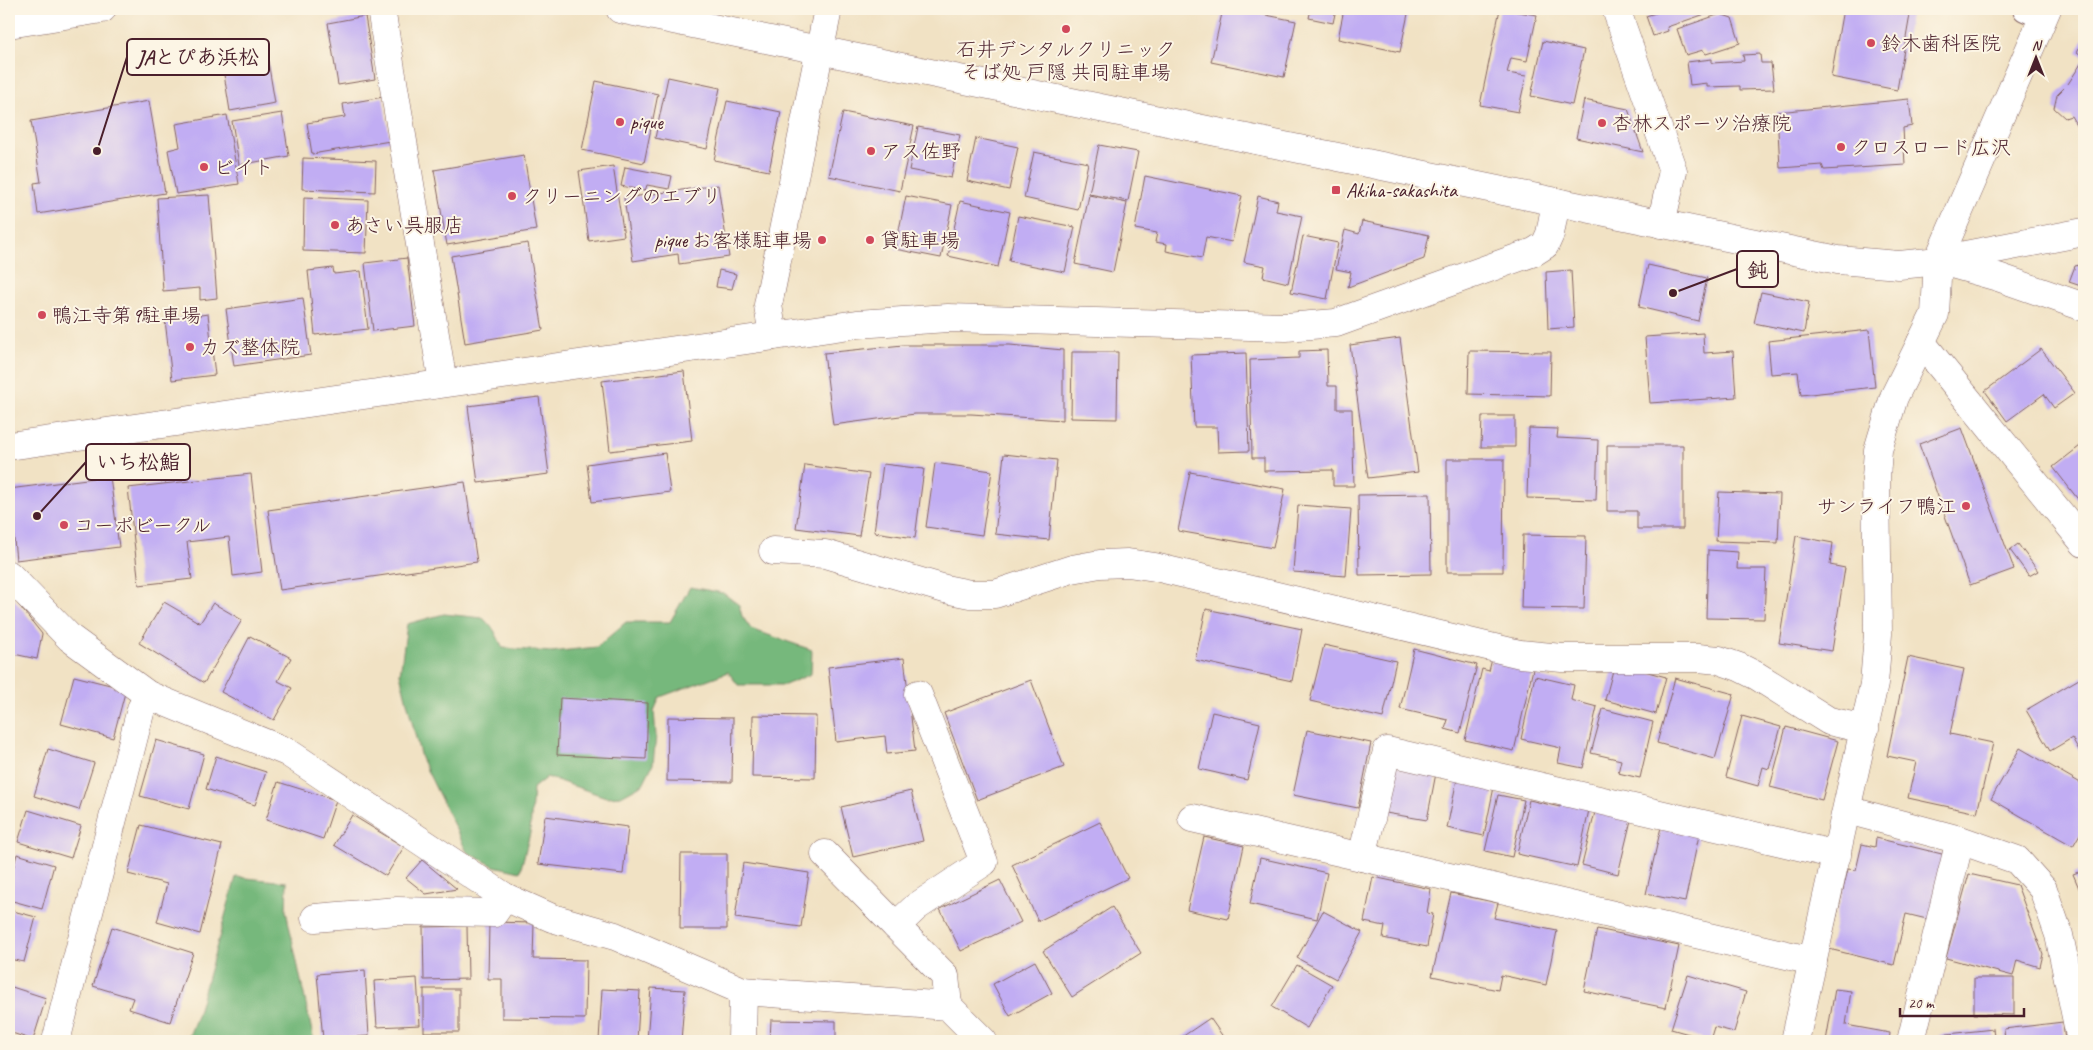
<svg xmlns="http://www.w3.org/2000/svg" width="2093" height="1050" viewBox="0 0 2093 1050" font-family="Caveat,'Klee One',sans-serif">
<rect width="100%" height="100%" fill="#fcf5e5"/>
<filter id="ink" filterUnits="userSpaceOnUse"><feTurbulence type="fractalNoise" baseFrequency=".02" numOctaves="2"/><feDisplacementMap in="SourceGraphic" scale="10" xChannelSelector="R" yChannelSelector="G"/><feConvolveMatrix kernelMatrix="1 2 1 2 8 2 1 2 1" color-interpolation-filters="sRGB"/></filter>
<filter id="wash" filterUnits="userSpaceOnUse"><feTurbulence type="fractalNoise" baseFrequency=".0096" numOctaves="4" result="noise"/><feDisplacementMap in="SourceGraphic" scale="20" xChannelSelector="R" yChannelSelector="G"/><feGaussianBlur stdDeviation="1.12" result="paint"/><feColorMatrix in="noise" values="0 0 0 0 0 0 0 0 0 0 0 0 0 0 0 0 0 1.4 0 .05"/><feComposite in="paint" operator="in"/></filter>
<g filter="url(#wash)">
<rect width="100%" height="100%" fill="#f1e2c4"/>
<g fill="#76b87b" stroke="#606c53">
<polygon points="690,587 723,593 739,605 742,616 751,629 812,650 811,674 785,685 738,685 728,672 660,697 654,711 656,736 653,764 643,784 621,796 606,797 547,777 533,788 530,833 520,872 494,866 467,852 421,758 400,674 407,624 444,614 483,618 494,630 503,648 551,652 597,647 626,622 670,622"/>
<polygon points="236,877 287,882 286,911 314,1041 187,1041 197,1016"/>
</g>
<g id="blocks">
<g fill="#c1adf3">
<polygon points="1223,9 1262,9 1261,14 1296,21 1284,77 1211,62"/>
<polygon points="1311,9 1336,9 1333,23 1309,18"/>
<polygon points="1344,9 1409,9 1400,52 1338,39"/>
<polygon points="1500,9 1537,15 1527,61 1511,58 1507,73 1526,76 1518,112 1480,105"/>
<polygon points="1668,9 1716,9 1717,10 1667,27 1668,31 1653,36 1646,16"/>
<polygon points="1843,9 1911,9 1897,90 1831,77"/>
<polygon points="1720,14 1732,18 1740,43 1706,54 1703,50 1686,55 1677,29"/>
<polygon points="365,16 375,79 338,85 328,23"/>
<polygon points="2084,38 2084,57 2077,52"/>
<polygon points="1543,41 1584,50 1572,105 1531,96"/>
<polygon points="265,43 275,103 230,111 220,50"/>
<polygon points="1760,54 1761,63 1771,63 1774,89 1740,90 1740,86 1707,87 1707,83 1690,85 1687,62 1712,59 1712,63 1744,61 1743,55"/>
<polygon points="2084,59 2084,129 2080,131 2071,116 2065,118 2054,108 2057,95 2068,84"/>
<polygon points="668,77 720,88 707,149 655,138"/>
<polygon points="596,81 658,94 644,163 582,150"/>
<polygon points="383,97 390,141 312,154 307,123 345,117 343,104"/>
<polygon points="1909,99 1912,126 1903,128 1905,165 1824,170 1822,165 1780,168 1777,112"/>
<polygon points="1584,100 1628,109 1643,152 1576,138"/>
<polygon points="149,101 165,193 38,214 34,183 41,182 31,121"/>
<polygon points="727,101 781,112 769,171 714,160"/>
<polygon points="843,112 914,126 900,191 829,176"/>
<polygon points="282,113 289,156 239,165 232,121"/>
<polygon points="227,115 239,184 176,194 168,150 180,147 176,124"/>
<polygon points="918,127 960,135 951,178 909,170"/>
<polygon points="976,138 1018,147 1009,190 967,181"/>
<polygon points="1099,145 1138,152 1128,201 1089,194"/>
<polygon points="1034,152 1088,163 1078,210 1024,198"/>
<polygon points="524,155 536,230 447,245 434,170"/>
<polygon points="303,158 376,161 375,192 302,189"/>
<polygon points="613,166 624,236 589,241 579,171"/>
<polygon points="625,167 672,176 669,189 647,185 645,191 621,186"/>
<polygon points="1145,176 1242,196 1232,242 1206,237 1202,258 1166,251 1167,244 1155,242 1157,233 1135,229"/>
<polygon points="718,185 729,257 679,264 678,254 633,261 624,198"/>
<polygon points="209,195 217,298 200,300 200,288 163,291 157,198"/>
<polygon points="1089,195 1127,203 1113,272 1075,264"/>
<polygon points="906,196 952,205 941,258 895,249"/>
<polygon points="1258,196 1278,201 1276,211 1302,216 1288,283 1263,277 1265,266 1244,262"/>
<polygon points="304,197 368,200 366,253 303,251"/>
<polygon points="960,201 1010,212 998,267 948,256"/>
<polygon points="1018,216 1075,227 1065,272 1009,261"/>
<polygon points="1362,221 1429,235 1424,259 1348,287 1351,272 1336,269 1345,230 1359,234"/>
<polygon points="1303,236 1338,243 1327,299 1291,292"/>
<polygon points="528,243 543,330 465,343 451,256"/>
<polygon points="407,258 415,326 373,331 365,263"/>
<polygon points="2084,264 2084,287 2069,282 2075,266"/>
<polygon points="1648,265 1707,278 1698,321 1639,307"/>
<polygon points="333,268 334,274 361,271 368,329 315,335 308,271"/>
<polygon points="719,270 736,274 732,289 716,287"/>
<polygon points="1571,270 1574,327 1548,329 1546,272"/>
<polygon points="1761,292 1809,302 1804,333 1754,323"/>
<polygon points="303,298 311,355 234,366 226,309"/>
<polygon points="208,314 215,375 172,380 165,320"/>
<polygon points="1869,330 1875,387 1801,395 1798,372 1771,374 1768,341"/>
<polygon points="1703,333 1704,353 1733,351 1736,397 1650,403 1645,337"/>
<polygon points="1400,338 1418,472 1368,478 1350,345"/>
<polygon points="903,345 1010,345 1063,350 1063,420 971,414 915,414 833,425 824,353"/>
<polygon points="2041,349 2075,393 2054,408 2044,394 2007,421 1985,391"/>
<polygon points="1327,350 1328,386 1337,386 1337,409 1352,409 1354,486 1333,486 1333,470 1264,471 1264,458 1252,458 1250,360 1299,358 1299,351"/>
<polygon points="1469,351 1551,352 1550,396 1468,394"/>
<polygon points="1072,352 1118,352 1117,419 1071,418"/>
<polygon points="1246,353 1249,451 1218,452 1217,427 1194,427 1191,355"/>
<polygon points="684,371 692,441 610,451 602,381"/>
<polygon points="539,397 549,474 478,483 468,406"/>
<polygon points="1482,416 1515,416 1515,447 1481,447"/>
<polygon points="1529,428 1558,429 1557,438 1598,440 1596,500 1527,498"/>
<polygon points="1962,428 2014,569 1970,585 1919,444"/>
<polygon points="2084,443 2084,507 2053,467"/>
<polygon points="1607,445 1683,445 1683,529 1637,529 1637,511 1607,511"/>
<polygon points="665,453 670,492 592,502 587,464"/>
<polygon points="1004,454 1057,460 1049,540 995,534"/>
<polygon points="1447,459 1504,459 1503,572 1447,572"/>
<polygon points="935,463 992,471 982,535 926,527"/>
<polygon points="883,464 924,469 915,538 874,532"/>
<polygon points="805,465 869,474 859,536 796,528"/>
<polygon points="1190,472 1285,489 1273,548 1178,531"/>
<polygon points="251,474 262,572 233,576 229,537 187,542 192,579 139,585 128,488"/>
<polygon points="110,476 119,547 16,560 9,489"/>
<polygon points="465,482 477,562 280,590 268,510"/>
<polygon points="1719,492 1780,494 1778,543 1716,541"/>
<polygon points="1430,494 1431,574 1359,575 1358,495"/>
<polygon points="1298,505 1351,509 1346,576 1293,572"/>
<polygon points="1523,535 1586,536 1584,609 1521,608"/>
<polygon points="1796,536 1833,543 1830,565 1845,568 1832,651 1779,643"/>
<polygon points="2018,544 2038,571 2029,576 2010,550"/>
<polygon points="1708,550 1738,552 1737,569 1766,569 1764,619 1706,618"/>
<polygon points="9,593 42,634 37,659 9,653"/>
<polygon points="164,602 200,623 213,603 242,620 204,683 139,643"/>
<polygon points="1206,609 1302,629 1292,681 1195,660"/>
<polygon points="250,636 291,658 278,681 292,688 274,720 221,692"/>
<polygon points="1324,645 1396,661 1383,718 1310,701"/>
<polygon points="1414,649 1477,665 1460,733 1445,729 1448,720 1400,709"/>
<polygon points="1908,657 1964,669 1950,734 1993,743 1977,813 1908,798 1916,762 1887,756"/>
<polygon points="904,658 915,751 887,754 885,736 836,742 828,667"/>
<polygon points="1492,659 1533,669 1514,751 1465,740 1482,669 1489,671"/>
<polygon points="1615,663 1666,677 1656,714 1605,700"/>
<polygon points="74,676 126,689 113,738 61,724"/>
<polygon points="1535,676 1574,685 1571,700 1597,707 1583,768 1558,763 1561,748 1521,739"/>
<polygon points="2084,676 2084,759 2072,738 2050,751 2026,710"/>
<polygon points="1675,678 1734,694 1715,759 1657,743"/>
<polygon points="1031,680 1064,767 977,800 944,713"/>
<polygon points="560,698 648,703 646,759 557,755"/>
<polygon points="1603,709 1653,722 1640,778 1618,773 1621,760 1591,753"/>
<polygon points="1212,712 1260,723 1247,780 1199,769"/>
<polygon points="753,715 816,716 815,778 752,777"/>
<polygon points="1742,716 1781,727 1769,769 1763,767 1758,786 1726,777"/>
<polygon points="668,717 733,718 732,782 667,781"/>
<polygon points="1786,727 1838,741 1822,800 1770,787"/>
<polygon points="1307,730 1371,743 1358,808 1293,795"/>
<polygon points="156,740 204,754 189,809 140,796"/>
<polygon points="2020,748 2084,785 2084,827 2073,846 1991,799"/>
<polygon points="48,749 94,763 79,810 34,796"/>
<polygon points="216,756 266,772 255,805 206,789"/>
<polygon points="1389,765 1436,773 1427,820 1380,812"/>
<polygon points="1457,779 1494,787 1484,836 1447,828"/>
<polygon points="278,782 336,800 323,839 266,820"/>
<polygon points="911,791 923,841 853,857 841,807"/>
<polygon points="1498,795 1524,800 1512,857 1485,851"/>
<polygon points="1562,798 1590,805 1577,867 1517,854 1529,800 1560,807"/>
<polygon points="1596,808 1632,816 1618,874 1582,865"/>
<polygon points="28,810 81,826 71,858 18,842"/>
<polygon points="352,815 404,847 386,876 334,845"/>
<polygon points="545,816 628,827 623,874 538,864"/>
<polygon points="1100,822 1128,878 1038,921 1012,865"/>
<polygon points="141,825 222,845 200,934 157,922 167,884 128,874"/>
<polygon points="1661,827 1699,835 1685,902 1646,894"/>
<polygon points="1204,837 1244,846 1228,919 1187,910"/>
<polygon points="1876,838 1946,855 1931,920 1906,914 1894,965 1829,949 1848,869 1856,870 1862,844 1875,847"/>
<polygon points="17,854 54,865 42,909 9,900 9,884"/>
<polygon points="681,854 727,854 727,929 680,929"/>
<polygon points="1260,858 1327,873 1317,919 1250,904"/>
<polygon points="422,860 457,889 426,894 406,878"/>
<polygon points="743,863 809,873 801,927 735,918"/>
<polygon points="2084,870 2084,900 2073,874"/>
<polygon points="1969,874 2017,885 2043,954 2040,967 2017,960 2013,976 1946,958"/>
<polygon points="1373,877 1431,889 1427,913 1433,914 1427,947 1383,938 1385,926 1364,922"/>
<polygon points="1000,880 1021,922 961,951 940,909"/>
<polygon points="1451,893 1498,903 1494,918 1557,931 1546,985 1501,975 1498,990 1432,976"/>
<polygon points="1112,907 1141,953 1072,997 1043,951"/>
<polygon points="9,910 36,917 24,962 9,959"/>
<polygon points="1323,911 1362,932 1336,979 1297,958"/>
<polygon points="489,922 534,923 533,959 586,960 585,1019 502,1018 502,979 488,979"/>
<polygon points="467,926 468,979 424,980 423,927"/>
<polygon points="112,927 193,953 170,1022 129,1009 133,998 93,986"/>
<polygon points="1597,929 1679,946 1666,1008 1584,991"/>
<polygon points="1035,961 1052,993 1010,1016 993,984"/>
<polygon points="1297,965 1332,985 1307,1028 1272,1007"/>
<polygon points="365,970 369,1036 323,1039 317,974"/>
<polygon points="1688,975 1746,992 1734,1032 1714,1027 1710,1040 1671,1029"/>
<polygon points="417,978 420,1025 377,1027 374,981"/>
<polygon points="1974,978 2014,978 2014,1015 1974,1014"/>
<polygon points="9,986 46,998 33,1040 9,1032"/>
<polygon points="651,988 685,990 681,1041 647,1041"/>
<rect x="424" y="989" width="35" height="43"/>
<polygon points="602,989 640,991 637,1041 599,1041"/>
<polygon points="1835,989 1851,991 1846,1025 1890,1033 1889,1041 1826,1041"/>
<polygon points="1210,1018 1226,1041 1176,1041"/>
<polygon points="771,1020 836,1021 836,1041 770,1041"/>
<polygon points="2063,1022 2065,1041 2005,1041 2004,1029"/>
<polygon points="1993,1029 1995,1041 1940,1041 1939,1035"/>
<polygon points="532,1039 532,1041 496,1041 496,1040"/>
</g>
</g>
</g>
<g filter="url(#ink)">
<use href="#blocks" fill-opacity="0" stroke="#846361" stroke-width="1"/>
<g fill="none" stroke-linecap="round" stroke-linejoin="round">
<g stroke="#846361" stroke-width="26">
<polyline id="service" points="2025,9 2043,17"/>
</g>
<g stroke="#846361" stroke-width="29">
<g id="minor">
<polyline points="381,9 443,383"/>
<polyline points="1616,9 1673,171 1661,224"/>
<polyline points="773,336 768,305 828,9"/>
<polyline points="1921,342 2084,543"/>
<polyline points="773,551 825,554 945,589 970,594 995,594 1072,569 1100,564 1128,563 1155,567 1520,654 1562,658 1698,658 1719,660 1739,667 1757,676 1829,721 1865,729"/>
<polyline points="9,575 70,638 148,695 287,752 505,897 552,918 615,936 743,991 948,1006 983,1041"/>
<polyline points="1847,810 1960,840 2017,860 2043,889 2059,935 2081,1041"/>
<polyline points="1192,818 1362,857"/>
<polyline points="825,854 945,976 948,1006"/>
<polyline points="315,918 397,911 494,913 505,897"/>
<polyline points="896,926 916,907 984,862 918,694"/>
<polyline points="1813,961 1362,857 1387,751 1837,855"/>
<polyline points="56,1041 141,709 148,695"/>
<polyline points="742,1041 743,991"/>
<polyline points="1795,1041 1874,684 1878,634 1876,478 1878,450 1894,397 1935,314 1938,260 1998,277 2084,307"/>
<polyline points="1911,1041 1960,840"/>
</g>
</g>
<g stroke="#846361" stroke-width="29">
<g id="tertiary">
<polyline points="620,9 1838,260 1899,265 1929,262 2084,232"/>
<polyline points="9,24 102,9"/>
<polyline points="1938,260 2047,9"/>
<polyline points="9,446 857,324 948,318 1286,327 1336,323 1534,252 1545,245 1550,234 1556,202"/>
</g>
</g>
<use href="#service" stroke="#fff" stroke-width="24"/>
<use href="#minor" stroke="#fff" stroke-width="28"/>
<use href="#tertiary" stroke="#fff" stroke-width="28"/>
</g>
</g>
<g fill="#d1495b" stroke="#fcf5e5" stroke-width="2">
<circle cx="1066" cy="29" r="5"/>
<circle cx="1871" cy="43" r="5"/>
<circle cx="620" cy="122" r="5"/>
<circle cx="1602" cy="123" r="5"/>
<circle cx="1841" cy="147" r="5"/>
<circle cx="871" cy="151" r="5"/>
<circle cx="204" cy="167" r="5"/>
<rect x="1331" y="185" width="10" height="10" rx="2.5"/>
<circle cx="512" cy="196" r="5"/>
<circle cx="335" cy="225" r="5"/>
<circle cx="822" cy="240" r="5"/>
<circle cx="870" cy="240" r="5"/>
<circle cx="42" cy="315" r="5"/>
<circle cx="190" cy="347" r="5"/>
<circle cx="1966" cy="506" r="5"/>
<circle cx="64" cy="525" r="5"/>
</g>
<g text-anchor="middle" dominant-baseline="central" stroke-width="4" stroke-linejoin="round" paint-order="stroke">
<g font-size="20" fill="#4a1f2b" stroke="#fcf5e5" text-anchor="start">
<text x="1881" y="43">鈴木歯科医院</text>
<text x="1066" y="49" text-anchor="middle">石井デンタルクリニック<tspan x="1066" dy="23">そば処 戸隠 共同駐車場</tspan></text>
<text x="630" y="122">pique</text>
<text x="1612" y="123">杏林スポーツ治療院</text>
<text x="1851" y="147">クロスロード広沢</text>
<text x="881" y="151">アス佐野</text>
<text x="214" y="167">ビイト</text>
<text x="1346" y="190">Akiha-sakashita</text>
<text x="522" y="196">クリーニングのエブリ</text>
<text x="345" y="225">あさい呉服店</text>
<text x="812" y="240" text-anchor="end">pique お客様駐車場</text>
<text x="880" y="240">貸駐車場</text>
<text x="52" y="315">鴨江寺第9駐車場</text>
<text x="200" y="347">カズ整体院</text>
<text x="1956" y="506" text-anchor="end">サンライフ鴨江</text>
<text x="74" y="525">コーポビークル</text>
</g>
</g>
<path fill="none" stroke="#4a1f2b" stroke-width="2" d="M97 151L127 57M1673 293L1737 269M37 516L86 462"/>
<g fill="#4a1f2b" stroke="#fcf5e5" stroke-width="2">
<circle cx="97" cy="151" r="5"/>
<circle cx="1673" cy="293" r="5"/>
<circle cx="37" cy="516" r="5"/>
</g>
<g fill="#fcf5e5" stroke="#4a1f2b" stroke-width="2">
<rect x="127" y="39" width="142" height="36" rx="5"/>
<rect x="1737" y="251" width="41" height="36" rx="5"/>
<rect x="86" y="444" width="104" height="36" rx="5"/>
</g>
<g font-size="21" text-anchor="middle" font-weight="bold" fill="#4a1f2b">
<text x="198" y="64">JAとぴあ浜松</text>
<text x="1758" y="277">鈍</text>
<text x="138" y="469">いち松鮨</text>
</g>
<rect width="2093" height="1050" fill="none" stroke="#fcf5e5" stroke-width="30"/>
<g transform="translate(2036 58)" stroke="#fcf5e5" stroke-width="4" paint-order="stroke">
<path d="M0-4L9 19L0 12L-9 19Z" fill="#4a1f2b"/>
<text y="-8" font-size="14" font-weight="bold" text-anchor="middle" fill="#4a1f2b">N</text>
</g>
<path d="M1900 1008v8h124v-8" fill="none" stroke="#4a1f2b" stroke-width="2.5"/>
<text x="1908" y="1008" font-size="15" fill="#4a1f2b" stroke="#fcf5e5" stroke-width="4" paint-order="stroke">20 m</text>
</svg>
